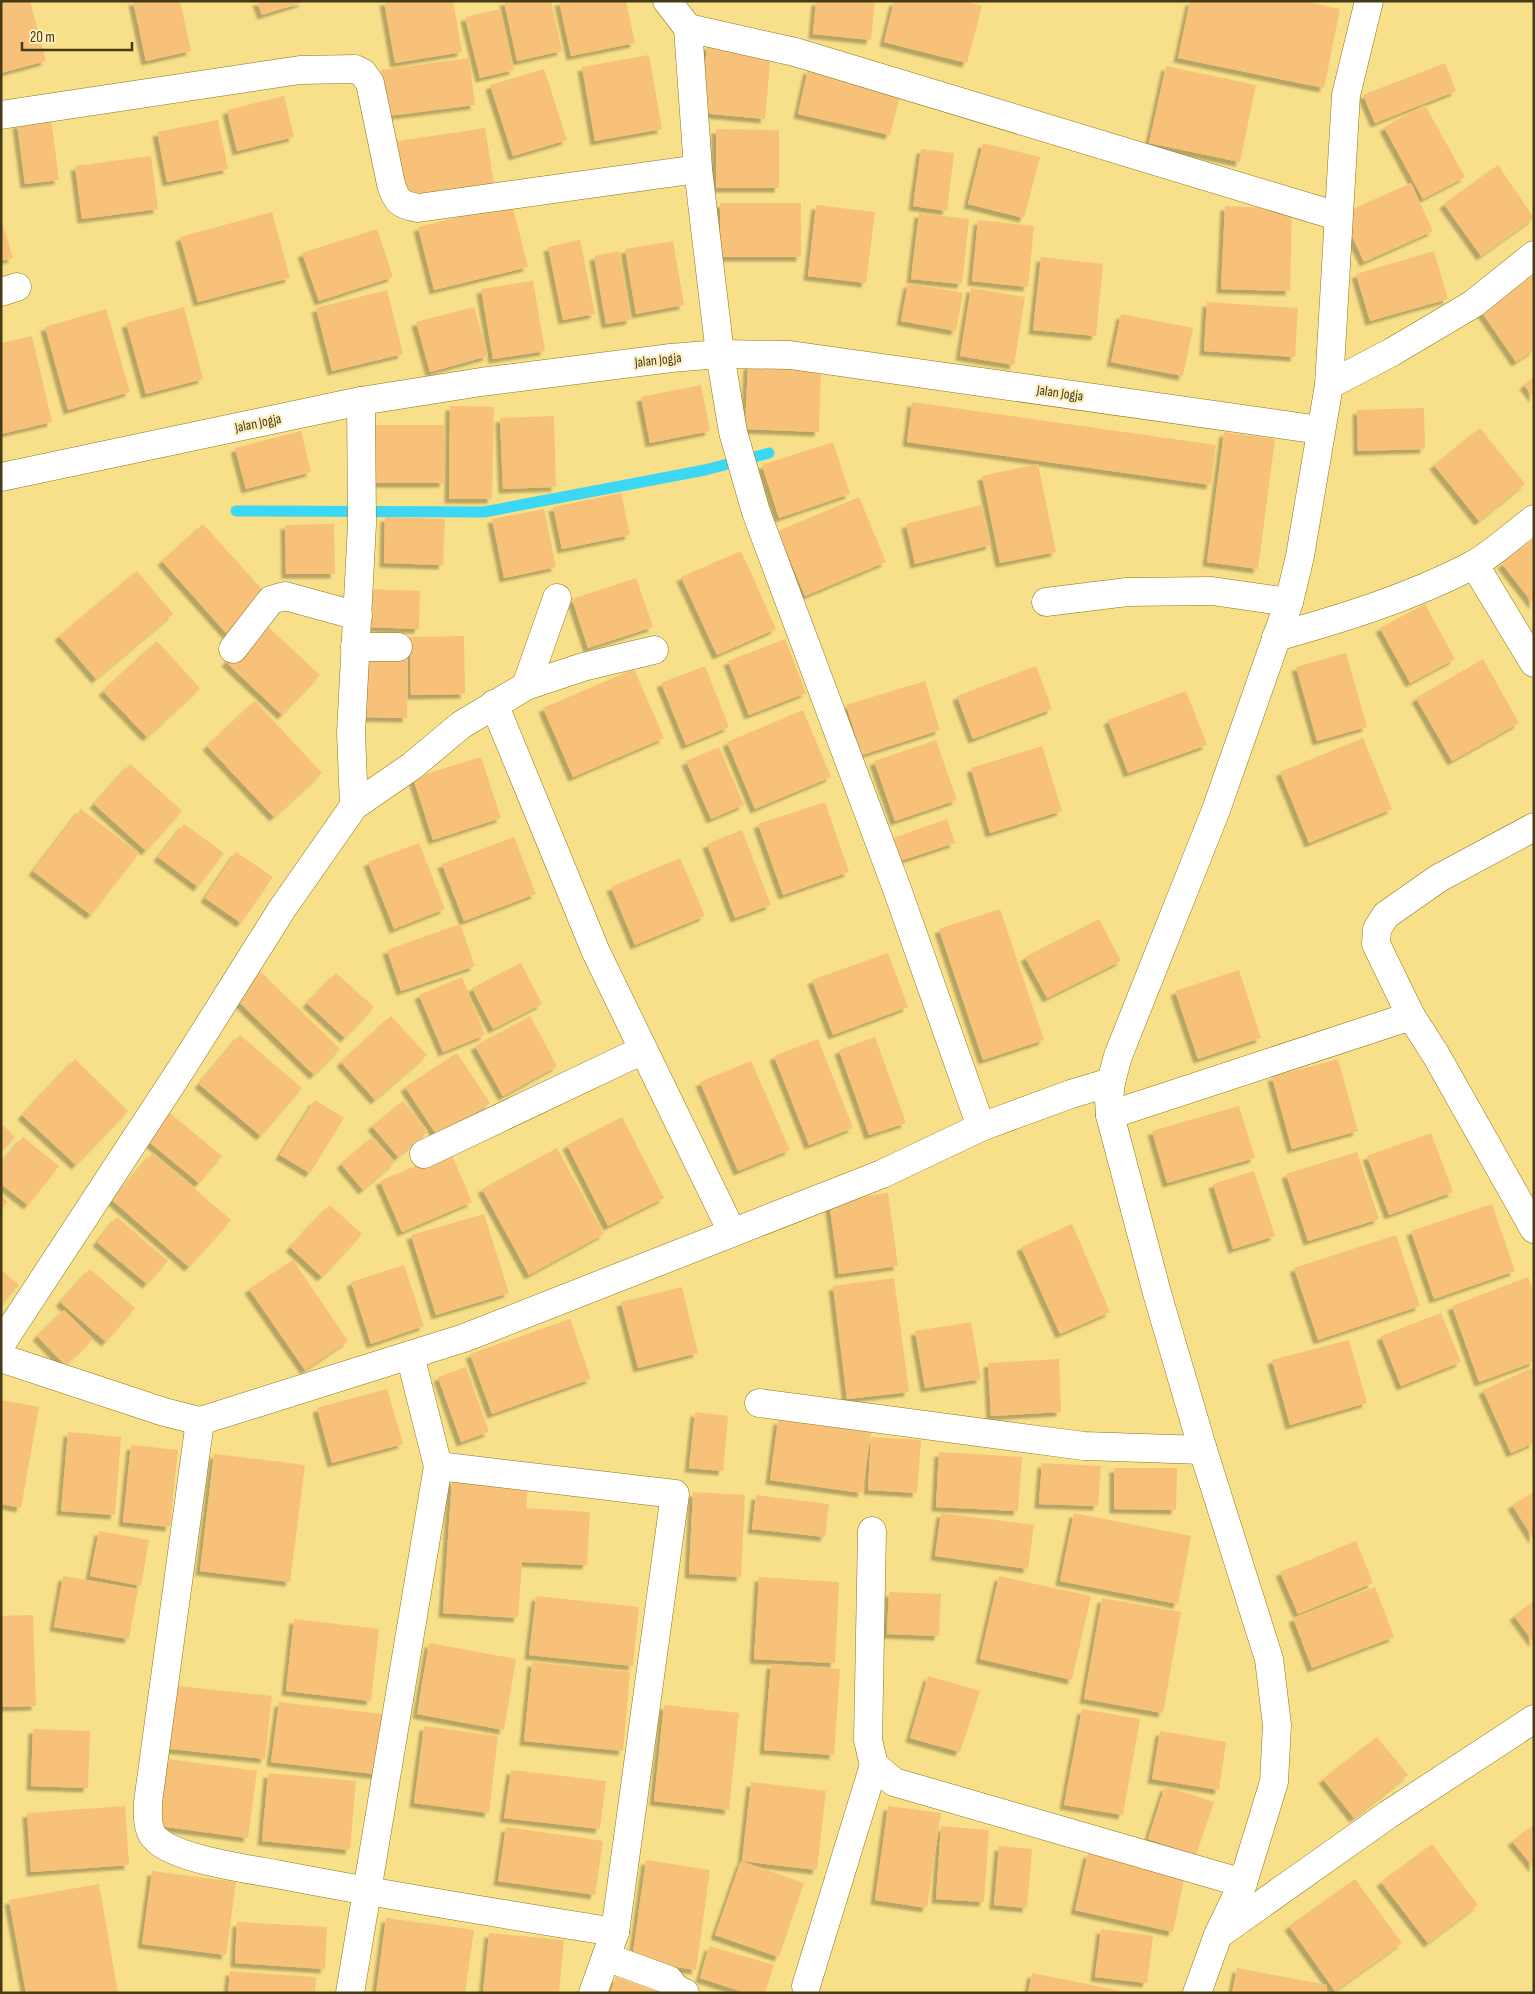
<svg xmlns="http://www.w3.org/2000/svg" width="1535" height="1994" viewBox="0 0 1535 1994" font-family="'Sofia Sans Condensed',sans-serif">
<defs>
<filter id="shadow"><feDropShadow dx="-4.5" dy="4.5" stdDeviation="1" flood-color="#0004"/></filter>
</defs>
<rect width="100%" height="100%" fill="#f8df89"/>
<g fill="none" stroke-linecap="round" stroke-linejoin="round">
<polyline stroke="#3bd7f4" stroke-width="11" points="236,511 484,512 705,470 769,453"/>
</g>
<g fill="#f7c179" filter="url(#shadow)">
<polygon points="1,1 30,1 46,61 1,73"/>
<polygon points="133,1 180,1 191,51 146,61"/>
<polygon points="257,1 304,1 304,2 262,15"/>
<polygon points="384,1 453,1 462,52 395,63"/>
<polygon points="504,1 551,1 562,51 517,61"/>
<polygon points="559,1 626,1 635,43 571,56"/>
<polygon points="816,1 875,1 871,40 813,34"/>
<polygon points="894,1 965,1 982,6 967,63 884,42"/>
<polygon points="1190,1 1304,1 1340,9 1324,88 1178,58"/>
<polygon points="500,9 514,70 480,78 465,17"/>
<polygon points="707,45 771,51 765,119 701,113"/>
<polygon points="649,55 662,129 595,141 582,67"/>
<polygon points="469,58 475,105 388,116 381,70"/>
<polygon points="1445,63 1456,91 1375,123 1363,95"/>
<polygon points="1166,66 1256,85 1240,162 1149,143"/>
<polygon points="544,69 567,140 513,156 490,85"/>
<polygon points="808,69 901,91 890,135 798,114"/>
<polygon points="284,96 294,137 237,151 227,110"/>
<polygon points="1425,105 1465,177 1423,199 1384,127"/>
<polygon points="51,119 59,180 25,184 17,124"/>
<polygon points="218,120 228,169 167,182 157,132"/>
<polygon points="485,128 494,184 401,199 392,142"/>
<polygon points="716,129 779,130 779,188 716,188"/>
<polygon points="983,143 1040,157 1024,218 968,204"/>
<polygon points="921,149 954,153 947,211 913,206"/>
<polygon points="151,156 158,209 82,219 75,166"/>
<polygon points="1498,165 1534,218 1481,256 1444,204"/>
<polygon points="1411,183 1433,231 1364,262 1342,214"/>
<rect x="720" y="203" width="81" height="54"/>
<polygon points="512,204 528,267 434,290 418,227"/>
<polygon points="816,205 875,212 866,283 808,276"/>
<polygon points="1225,206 1292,209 1290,291 1221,289"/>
<polygon points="272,212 290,278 198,302 180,237"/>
<polygon points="919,213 969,219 962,284 911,279"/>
<polygon points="1,219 13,258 1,261"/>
<polygon points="978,220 1034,226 1028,287 972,281"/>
<polygon points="377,229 393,277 319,301 302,253"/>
<polygon points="580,240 595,314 563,320 548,247"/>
<polygon points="673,241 684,305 636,314 625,249"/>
<polygon points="619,251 631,320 606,324 594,256"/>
<polygon points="1434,251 1448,299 1370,321 1356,274"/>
<polygon points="1041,257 1103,264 1096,336 1033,330"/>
<polygon points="1534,275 1534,350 1516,362 1481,311"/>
<polygon points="533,281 545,351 493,359 481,289"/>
<polygon points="908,283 963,293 956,331 901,321"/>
<polygon points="971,288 1025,297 1014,365 960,356"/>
<polygon points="387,290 403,354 332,371 316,308"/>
<polygon points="1207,302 1298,308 1295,357 1204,351"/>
<polygon points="184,307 203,379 146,394 126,323"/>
<polygon points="474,307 488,356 430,372 416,322"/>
<polygon points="106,309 130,392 68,410 45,327"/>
<polygon points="1121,314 1193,328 1183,376 1111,362"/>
<polygon points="32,336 52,422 1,434 1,343"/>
<polygon points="748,364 821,367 819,432 745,429"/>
<polygon points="1534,377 1534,398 1524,385"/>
<polygon points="701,385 710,431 650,443 641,397"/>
<polygon points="912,402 1216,445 1211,485 907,442"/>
<polygon points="450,406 494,407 492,499 449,499"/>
<polygon points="1424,408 1425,449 1358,451 1357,410"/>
<polygon points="554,416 556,487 503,489 500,418"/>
<rect x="370" y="425" width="74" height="58"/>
<polygon points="1480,428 1525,484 1479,521 1434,465"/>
<polygon points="301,431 311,472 246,489 235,448"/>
<polygon points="1224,432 1275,439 1258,569 1207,562"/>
<polygon points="833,442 850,494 779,518 762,465"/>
<polygon points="1038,464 1056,552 1000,563 982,476"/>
<polygon points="621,493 630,535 562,549 553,507"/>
<polygon points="859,497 886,562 805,596 778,531"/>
<polygon points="981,505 991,545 915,564 906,524"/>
<polygon points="544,509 556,567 504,578 492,519"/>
<polygon points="385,517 445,519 443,565 384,563"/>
<polygon points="203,524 269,597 227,634 162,561"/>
<polygon points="334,524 335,574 286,574 285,525"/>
<polygon points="1534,539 1534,605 1502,564"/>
<polygon points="741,551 776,629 717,655 681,577"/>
<polygon points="137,571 173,614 96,679 59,636"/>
<polygon points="636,578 653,627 588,648 572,599"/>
<polygon points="369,589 420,591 419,629 367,627"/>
<polygon points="1425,604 1455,659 1410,683 1380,628"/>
<polygon points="264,623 320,675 282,715 226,662"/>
<polygon points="464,636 465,694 411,695 410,637"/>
<polygon points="785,639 806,693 749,715 728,661"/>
<polygon points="157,641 200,688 147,737 103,691"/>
<polygon points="1346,653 1367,727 1317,741 1296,667"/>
<polygon points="357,655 408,656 407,718 357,717"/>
<polygon points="1483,659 1519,723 1452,761 1416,698"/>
<polygon points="705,666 729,727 686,745 661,683"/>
<polygon points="1036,666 1052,709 973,739 957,696"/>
<polygon points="634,669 664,738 573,777 543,708"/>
<polygon points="925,681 940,730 862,755 846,705"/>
<polygon points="1186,691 1207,745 1128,773 1108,720"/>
<polygon points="255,701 322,773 274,817 207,746"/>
<polygon points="803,710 831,777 755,809 727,742"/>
<polygon points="1363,738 1392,809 1309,843 1280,772"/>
<polygon points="936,740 957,800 895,821 874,761"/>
<polygon points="1042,746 1062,811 990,833 971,768"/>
<polygon points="719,747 744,805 711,819 686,761"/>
<polygon points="481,757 501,818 433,840 413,778"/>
<polygon points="130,764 182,811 146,851 94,804"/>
<polygon points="825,802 849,872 783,895 758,824"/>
<polygon points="81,809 139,853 91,915 33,871"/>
<polygon points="947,819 955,843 900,861 893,838"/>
<polygon points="184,824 224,853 198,887 158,857"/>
<polygon points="742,830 771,905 735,918 707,844"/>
<polygon points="514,837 536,894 464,921 442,864"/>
<polygon points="419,843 445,909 394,929 368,862"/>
<polygon points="236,852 273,877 241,923 205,898"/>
<polygon points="680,858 705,916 635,945 611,887"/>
<polygon points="1000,909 1044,1040 983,1060 939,929"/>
<polygon points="1099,919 1121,961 1047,998 1025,957"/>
<polygon points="460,924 475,966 401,991 387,950"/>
<polygon points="888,953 908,1007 833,1035 812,980"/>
<polygon points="521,963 542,1004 493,1029 472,988"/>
<polygon points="1239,970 1261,1038 1198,1059 1175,991"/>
<polygon points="260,971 340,1049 314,1075 234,997"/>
<polygon points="336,973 374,1007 345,1038 307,1003"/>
<polygon points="462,977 485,1035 443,1052 419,995"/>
<polygon points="391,1016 427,1055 375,1100 341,1062"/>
<polygon points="530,1016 557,1066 503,1096 475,1046"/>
<polygon points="240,1035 302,1088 261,1136 199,1084"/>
<polygon points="875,1037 906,1123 869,1135 839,1050"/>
<polygon points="818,1039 853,1128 809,1145 774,1056"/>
<polygon points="457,1053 490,1103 438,1137 405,1087"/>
<polygon points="75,1059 128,1111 76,1165 22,1115"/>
<polygon points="1338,1059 1358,1131 1292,1149 1272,1077"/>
<polygon points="751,1061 790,1150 738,1171 700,1082"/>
<polygon points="315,1100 344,1118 310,1173 280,1155"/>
<polygon points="403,1101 428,1131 398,1157 372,1126"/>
<polygon points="1239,1106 1255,1158 1167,1183 1152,1131"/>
<polygon points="166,1110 222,1156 199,1183 143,1137"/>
<polygon points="622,1117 664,1198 608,1226 567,1145"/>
<polygon points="1,1123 15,1137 1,1151"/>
<polygon points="1431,1133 1453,1192 1389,1215 1367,1156"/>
<polygon points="23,1137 59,1166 28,1205 1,1184 1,1163"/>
<polygon points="372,1137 395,1162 363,1190 341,1164"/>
<polygon points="557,1148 604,1234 529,1275 482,1189"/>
<polygon points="450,1151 472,1202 402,1232 380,1181"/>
<polygon points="1357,1152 1379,1219 1308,1241 1286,1174"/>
<polygon points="153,1153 231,1220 189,1267 112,1200"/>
<polygon points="1254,1171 1275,1236 1233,1249 1213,1184"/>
<polygon points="888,1193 898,1266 839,1274 829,1201"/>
<polygon points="1,1195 8,1202 1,1209"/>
<polygon points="1492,1204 1515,1271 1434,1299 1411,1231"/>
<polygon points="330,1205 362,1234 322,1277 290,1247"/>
<polygon points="484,1214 509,1293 436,1315 411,1235"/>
<polygon points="117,1217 168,1261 147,1284 97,1242"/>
<polygon points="1072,1224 1110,1312 1060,1334 1021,1247"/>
<polygon points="1396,1235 1420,1306 1318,1340 1294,1268"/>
<polygon points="293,1260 348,1341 305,1370 249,1289"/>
<polygon points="404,1265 424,1326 371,1344 351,1282"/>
<polygon points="90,1269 135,1308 106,1342 60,1302"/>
<polygon points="1,1270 19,1285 1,1305"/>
<polygon points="1528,1277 1534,1292 1534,1362 1479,1382 1452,1306"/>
<polygon points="894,1278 909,1392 847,1399 833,1286"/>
<polygon points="682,1287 698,1353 638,1368 621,1302"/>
<polygon points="64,1310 93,1339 65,1365 37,1336"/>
<polygon points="1441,1313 1461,1362 1401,1386 1381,1336"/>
<polygon points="570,1319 591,1379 492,1414 470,1354"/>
<polygon points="971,1322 981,1379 925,1388 915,1331"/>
<polygon points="1349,1340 1367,1403 1290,1425 1272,1360"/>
<polygon points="1059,1359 1061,1412 991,1416 988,1363"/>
<polygon points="466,1367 489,1432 461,1442 438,1377"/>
<polygon points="1534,1367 1534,1443 1511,1453 1483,1390"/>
<polygon points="387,1389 403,1444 332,1463 317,1408"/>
<polygon points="1,1400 39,1407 21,1508 1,1504"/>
<polygon points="695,1412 728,1416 723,1471 689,1468"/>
<polygon points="778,1420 871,1432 862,1493 770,1480"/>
<polygon points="68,1432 121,1437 115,1515 61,1511"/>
<polygon points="871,1437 921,1440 917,1493 868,1490"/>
<polygon points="131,1445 178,1450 170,1527 123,1522"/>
<polygon points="939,1452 1022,1457 1018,1511 936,1507"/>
<polygon points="214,1454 305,1465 290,1582 200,1571"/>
<polygon points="1042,1463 1101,1466 1098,1506 1039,1504"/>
<polygon points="1114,1468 1177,1468 1176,1510 1114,1509"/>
<polygon points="452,1480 528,1486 526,1508 590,1512 587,1565 522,1562 518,1618 443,1613"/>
<polygon points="693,1492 745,1495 741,1577 689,1574"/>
<polygon points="1534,1492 1534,1540 1512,1505"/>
<polygon points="756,1495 829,1504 825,1537 752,1529"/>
<polygon points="941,1513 1034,1525 1028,1569 935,1556"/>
<polygon points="1074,1513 1191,1536 1178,1604 1060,1581"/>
<polygon points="99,1531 149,1540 141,1586 90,1576"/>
<polygon points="1356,1541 1373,1583 1298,1614 1280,1572"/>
<polygon points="63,1576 138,1589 129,1639 54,1627"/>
<polygon points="999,1576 1091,1596 1072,1680 980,1659"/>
<polygon points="759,1577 839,1582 835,1663 754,1659"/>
<polygon points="1375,1587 1394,1637 1312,1668 1293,1618"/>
<polygon points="889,1592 941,1594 939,1636 887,1634"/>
<polygon points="536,1596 639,1607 633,1666 529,1655"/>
<polygon points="1102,1598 1181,1612 1163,1713 1084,1699"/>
<polygon points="1534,1601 1534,1643 1514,1616"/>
<polygon points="33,1615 36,1706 1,1707 1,1616"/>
<polygon points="294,1619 379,1629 371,1701 286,1691"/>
<polygon points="429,1643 516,1659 504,1730 417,1714"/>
<polygon points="532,1662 630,1672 623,1751 524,1741"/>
<polygon points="771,1664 840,1669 834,1755 764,1750"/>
<polygon points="928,1676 980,1691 960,1752 910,1738"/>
<polygon points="168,1685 272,1696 265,1759 161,1748"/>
<polygon points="279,1702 390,1715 383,1775 271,1762"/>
<polygon points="664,1705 739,1713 729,1810 654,1801"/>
<polygon points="1082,1709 1140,1719 1123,1815 1064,1805"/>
<polygon points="424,1726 498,1736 489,1813 414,1803"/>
<polygon points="33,1729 90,1731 88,1788 31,1786"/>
<polygon points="1160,1731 1226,1742 1219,1790 1152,1779"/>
<polygon points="1377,1737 1408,1775 1354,1818 1323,1779"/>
<polygon points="169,1759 257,1771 248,1838 159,1826"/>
<polygon points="511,1770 606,1781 600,1829 504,1818"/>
<polygon points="268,1773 356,1781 350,1850 262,1841"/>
<polygon points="751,1782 826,1791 817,1870 742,1861"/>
<polygon points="1165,1786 1214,1802 1196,1855 1148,1839"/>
<polygon points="125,1806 129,1865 31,1872 27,1813"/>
<polygon points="888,1806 941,1813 927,1908 875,1900"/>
<polygon points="1534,1825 1534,1868 1512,1841"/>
<polygon points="941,1826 989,1830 984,1902 936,1899"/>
<polygon points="506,1827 603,1841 595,1895 498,1881"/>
<polygon points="1432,1844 1478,1905 1428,1943 1381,1882"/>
<polygon points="999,1846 1032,1849 1027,1908 994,1905"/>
<polygon points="1088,1853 1185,1874 1173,1932 1075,1910"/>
<polygon points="646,1860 710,1870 696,1970 632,1960"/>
<polygon points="741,1861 804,1883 779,1957 715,1935"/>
<polygon points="152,1871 236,1882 226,1955 142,1944"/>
<polygon points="1355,1879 1402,1943 1335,1991 1289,1926"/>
<polygon points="99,1884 118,1993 26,1993 9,1900"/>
<polygon points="386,1918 474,1930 465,1993 376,1993"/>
<polygon points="237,1922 327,1927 325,1969 235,1963"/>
<polygon points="1101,1929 1153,1936 1147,1983 1095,1977"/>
<polygon points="489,1933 564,1940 559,1993 483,1993"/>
<polygon points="709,1946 774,1965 765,1993 746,1993 700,1978"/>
<polygon points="1237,1968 1327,1985 1326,1993 1232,1993"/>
<polygon points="230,1971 316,1977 315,1993 228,1993"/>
<polygon points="1032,1973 1121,1991 1120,1993 1028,1993"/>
<polygon points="616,1977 660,1993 610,1993"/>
</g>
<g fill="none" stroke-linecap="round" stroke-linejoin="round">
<g stroke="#8d7618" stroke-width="29">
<g id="minor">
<polyline points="667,1 688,28"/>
<path d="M1,115L300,70L355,69L363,73L370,83L391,184C396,201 400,205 418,208L698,169"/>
<polyline points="1,292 17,287"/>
<polyline points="1329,385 1392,352 1473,304 1534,255"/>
<polyline points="1,477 361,401 481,382 671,358 720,354 790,355 1320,430"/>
<polyline points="1474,564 1534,663"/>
<polyline points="1046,602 1127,592 1212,591 1289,602"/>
<path d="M1276,637C1344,618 1409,598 1473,565C1494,553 1514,534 1534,519"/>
<polyline points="355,647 398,647"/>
<polyline points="233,649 271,600 285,596 358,616"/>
<polyline points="526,686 557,598"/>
<polyline points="494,704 596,952 732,1232"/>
<polyline points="354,806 351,733 362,524 361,401"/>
<polyline points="1534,827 1439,878 1386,915 1377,929 1376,944 1411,1016 1436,1055 1534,1229"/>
<polyline points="1110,1115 1411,1016"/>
<polyline points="981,1127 897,889 756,512 733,432 720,354 698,169 688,28 795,52 1337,216"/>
<polyline points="424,1154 643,1050"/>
<polyline points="1,1344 180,1071 282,909 354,806 412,766 461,725 526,686 583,667 654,650"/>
<polyline points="1,1358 164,1412 200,1421 464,1338 882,1174 981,1127 1071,1094 1111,1082"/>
<polyline points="759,1403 1084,1446 1203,1450"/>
<path d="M200,1421L148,1802C148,1815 146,1831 157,1840C177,1859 247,1869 276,1874C389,1896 502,1914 615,1932"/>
<polyline points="438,1466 675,1494 615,1932 593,1993"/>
<polyline points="872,1531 868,1740 874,1765 894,1782 1243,1883"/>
<polyline points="1218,1935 1389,1814 1534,1719"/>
<polyline points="606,1957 669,1980 676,1989 685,1993"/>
<polyline points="806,1986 874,1765"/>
<polyline points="350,1993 438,1466 410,1355"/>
<polyline points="1197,1993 1218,1935 1243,1883 1274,1782 1277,1725 1269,1659 1203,1450 1157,1293 1110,1115 1109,1099 1111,1082 1118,1056 1216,810 1289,602 1300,556 1329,385 1346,95 1369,1"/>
</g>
</g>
<use href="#minor" stroke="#fff" stroke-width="28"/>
</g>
<g text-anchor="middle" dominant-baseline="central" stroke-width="4.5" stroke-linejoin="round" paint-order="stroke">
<g font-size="14" fill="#443a16" stroke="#fbedbc">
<text transform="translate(658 360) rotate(-6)">Jalan Jogja</text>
<text transform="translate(1060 393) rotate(8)">Jalan Jogja</text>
<text transform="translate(258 423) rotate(-12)">Jalan Jogja</text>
</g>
</g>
<rect width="1535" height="1994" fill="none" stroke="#443a16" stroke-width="5"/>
<path d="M22 42v8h110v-8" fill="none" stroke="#443a16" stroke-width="2.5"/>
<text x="30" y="42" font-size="15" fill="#443a16" stroke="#fbedbc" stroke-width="4" paint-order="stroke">20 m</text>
</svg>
